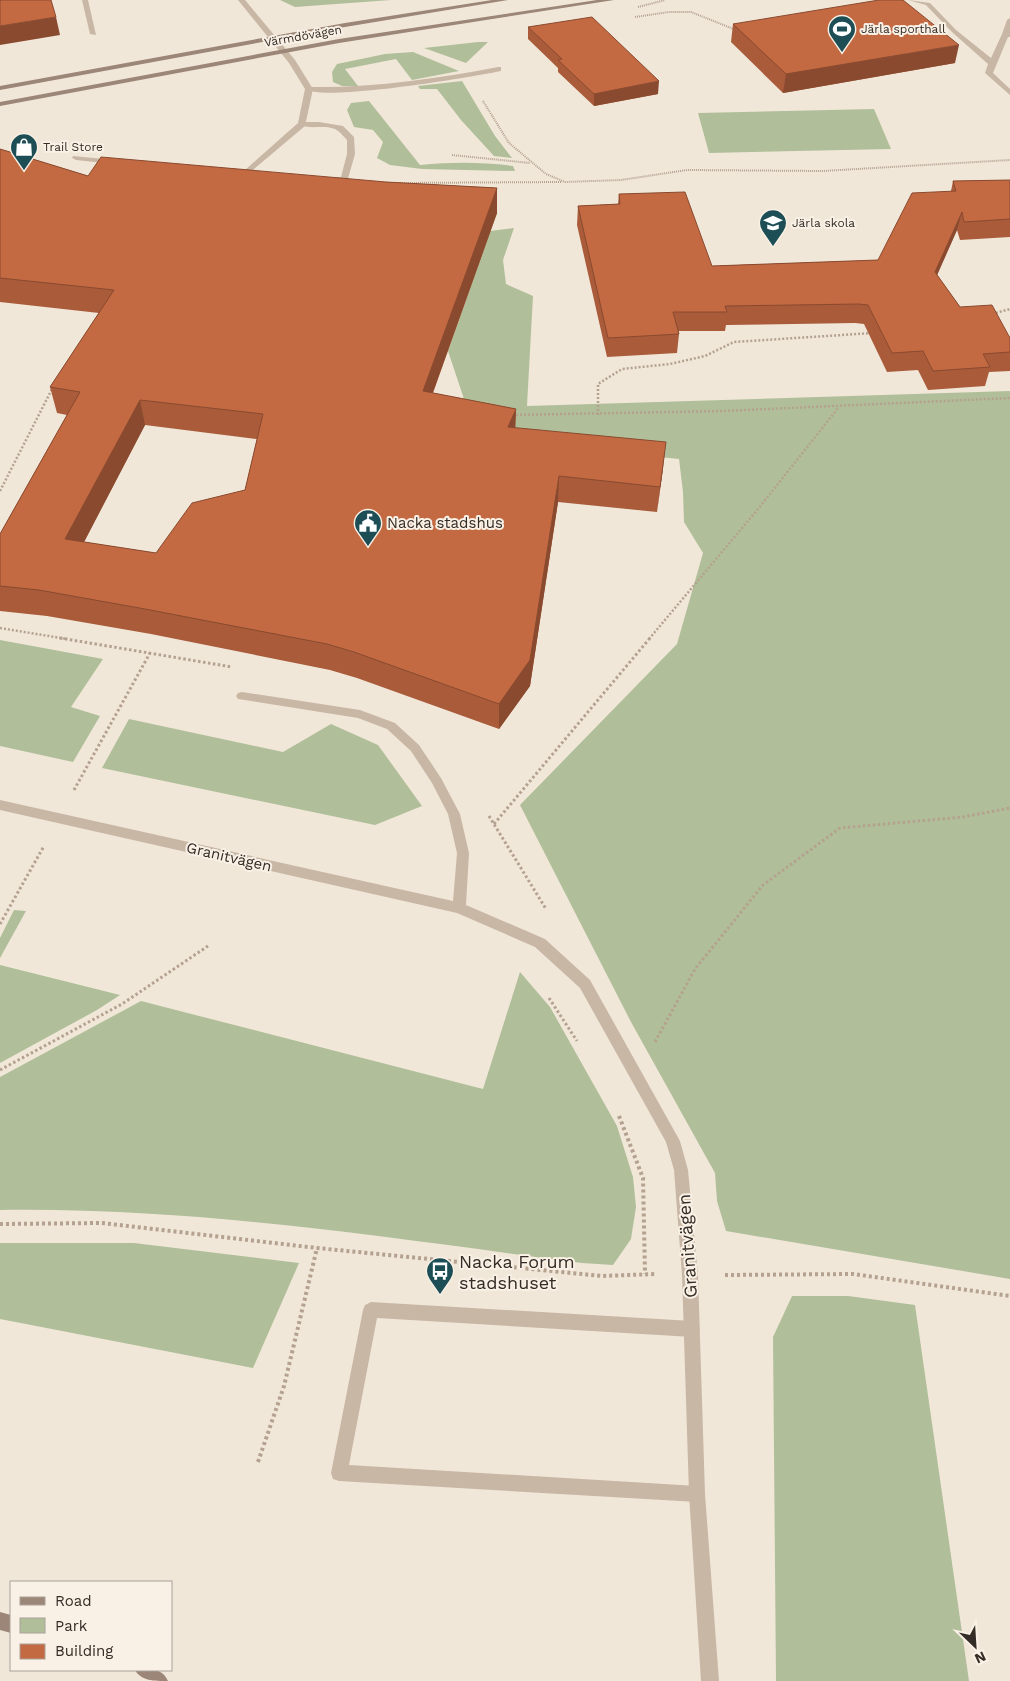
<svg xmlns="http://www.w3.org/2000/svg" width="1010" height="1681" viewBox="0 0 1010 1681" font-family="'Work Sans',sans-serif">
<rect width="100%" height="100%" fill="#f1e7d9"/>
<g fill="#b0bf99">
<polygon points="280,0 391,0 295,7"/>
<polygon points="478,42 488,42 466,63 424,48"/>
<polygon points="413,52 459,71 412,80 396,59 345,69 358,86 342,86 333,82 332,72 337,64 385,54"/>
<polygon points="462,81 495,136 512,158 494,156 461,120 437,89 420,89 418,86"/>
<path d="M369,101L420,165C452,162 482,162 513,166L515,171L422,169L390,165L377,158L383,142L373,130L354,127L347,110L351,103Z"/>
<polygon points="874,109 891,149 709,153 698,113"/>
<polygon points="514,228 503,260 506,284 533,296 527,406 1010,391 1010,1279 726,1231 717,1201 715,1173 631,1022 520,805 677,644 703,553 684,522 683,492 679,459 549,446 465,402 448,351 490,231"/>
<polygon points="0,640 103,659 71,707 100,716 73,762 0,746"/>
<polygon points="129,719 283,752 331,724 378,745 422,806 375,825 102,768"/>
<polygon points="14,910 26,911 0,958 0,938"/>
<polygon points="0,965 120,995 97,1010 0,1063"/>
<path d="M520,972L550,1007L617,1126L633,1177L636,1207L631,1239L613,1265L582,1263C389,1238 195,1207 0,1210V1077L141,1001L483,1089Z"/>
<polygon points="0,1243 134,1243 299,1263 253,1368 0,1319"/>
<polygon points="792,1296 848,1296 915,1305 969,1681 776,1681 773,1337"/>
</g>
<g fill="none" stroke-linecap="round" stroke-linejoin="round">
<g stroke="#b4a18f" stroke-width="2" stroke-dasharray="1 1" stroke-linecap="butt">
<polyline points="638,7 665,0"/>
<polyline points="635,17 669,12 691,12 736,30"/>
<polyline points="483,101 509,143 546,174 565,182 621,180 687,170 823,171 1010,160"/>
<polyline points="452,155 530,163"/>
<polyline points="398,183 562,182"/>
</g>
<g stroke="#b4a18f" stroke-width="2.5" stroke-dasharray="2 2" stroke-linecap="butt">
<polyline points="992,314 1010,309"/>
<polyline points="512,415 723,411 1010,398"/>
<polyline points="598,415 598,384 622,369 670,364 705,356 734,342 873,333"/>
<polyline points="0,491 52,389"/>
<polyline points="0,628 67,639"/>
<polyline points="649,639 758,509 839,407"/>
</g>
<g stroke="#b4a18f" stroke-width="3" stroke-dasharray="2.5 2.5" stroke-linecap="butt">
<polyline points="60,638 232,667"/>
<polyline points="74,790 150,653"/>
<polyline points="489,816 546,909"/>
<polyline points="494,824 650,638"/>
<polyline points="0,924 44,846"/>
<polyline points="549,998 577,1041"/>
<polyline points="655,1042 695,969 763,885 840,828 963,817 1010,808"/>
<polyline points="0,1070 122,1004 208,946"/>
</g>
<g stroke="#b4a18f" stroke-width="4" stroke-dasharray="3 3" stroke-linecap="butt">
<polyline points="619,1116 643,1178 645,1274"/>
<polyline points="0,1224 102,1223 317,1248 602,1276 656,1274"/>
<polyline points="725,1275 853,1274 1010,1296"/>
<polyline points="258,1462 284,1386 317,1248"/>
</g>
<g fill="#c9b7a5" fill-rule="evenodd">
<polygon points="82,0 88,0 96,35 90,34"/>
<polygon points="908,0 930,3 956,30 991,58 1002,34 1007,20 1010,18 1010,37 1008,37 993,73 1010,89 1010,95 985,73 988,64 952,32 926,5"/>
<path d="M498,67H501V71C472,77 324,102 305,89L309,87C373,88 435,79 498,67Z"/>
<path d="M299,122H319L343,126L354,137L355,154L347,182L329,181L325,179L329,177H341L347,154V140C344,137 341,133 338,131C327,123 309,131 298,124Z"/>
<polygon points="371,1302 692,1321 698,1324 700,1329 698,1334 692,1337 377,1318 349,1465 697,1486 703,1488 705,1494 703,1500 697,1502 339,1481 333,1479 331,1473 363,1310 365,1305"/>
</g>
<g fill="#c9b7a5" fill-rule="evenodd">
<polygon points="238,0 245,0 295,60 313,89 305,126 247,175 232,172 236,170 245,170 298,123 305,89 289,63"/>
<polygon points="73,156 114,160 118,162 114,164 76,160 72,158"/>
<polygon points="242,692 360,710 395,723 419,745 441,778 460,814 469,853 466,905 545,939 590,980 680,1141 688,1170 698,1275 705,1494 719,1681 701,1681 689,1494 682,1275 674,1170 666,1142 580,988 535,947 457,913 0,810 0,800 453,901 457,853 448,814 432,783 411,751 387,729 358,718 238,699 236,696 238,693"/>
</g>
<g fill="#9c8677" fill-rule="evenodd">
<polygon points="492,0 508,0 345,27 0,90 0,86 345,23"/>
<polygon points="597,0 614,0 339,43 0,106 0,102 339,39"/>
<polygon points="0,1612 11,1615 11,1633 0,1630"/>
<path d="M135,1670C148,1669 162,1667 168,1681C154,1681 141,1681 135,1670Z"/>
</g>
</g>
<g fill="#a95b3a" fill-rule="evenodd">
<polygon points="733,24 955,63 783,93 731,42"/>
<polygon points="528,27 658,94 594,106 558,72 558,68 528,39"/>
<path d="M0,149L88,176L386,182L497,188V213L433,393L516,409L515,428L663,468L657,512L558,502L530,686L499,729L357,678L330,670L151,634L47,616L0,611V534L67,415L57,413L50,387L99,313L0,302ZM145,425L257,439L245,490L156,553L84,542Z"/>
<polygon points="1010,180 1010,237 960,240 957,230 937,275 960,307 1010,338 1010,371 989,372 985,386 928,390 918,370 887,372 864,324 855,323 726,325 725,331 679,331 679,334 677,353 607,357 577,225 578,206 618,204 619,194 712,266 878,260 951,191 953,181"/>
</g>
<g fill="#894a2f">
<polygon points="56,17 60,35 0,45 0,26"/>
<polygon points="959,45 955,63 783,93 786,74"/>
<polygon points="659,81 658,94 594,106 594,94"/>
<polygon points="497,188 497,213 424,417 423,391"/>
<polygon points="962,212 957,230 930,291 935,272"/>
<polygon points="140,400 145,425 72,565 65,539"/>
<polygon points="516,409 515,435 508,427"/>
<polygon points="666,442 663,468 657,512 660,487"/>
<polygon points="559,476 558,502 530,686 499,729 499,704"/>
</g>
<g fill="#c46a43" stroke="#894a2f" fill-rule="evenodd">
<polygon points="0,0 51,0 56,17 0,26"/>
<polygon points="879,0 903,0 959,45 786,74 733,24"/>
<polygon points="592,17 659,81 594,94 558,60 562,59 528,27"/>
<path d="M0,149L88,176L101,157L386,182L497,188L423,391L516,409L508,427L666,442L660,487L559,476L530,660L499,704L354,652L327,644L145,609L39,590L0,586V534L80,392L50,387L114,290L0,278ZM140,400L263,414L245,490L192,503L156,553L65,539Z"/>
<polygon points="1010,180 1010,219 964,222 962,212 935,272 960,307 992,305 1010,338 1010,352 983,354 990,367 933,371 923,351 892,353 868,305 859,304 725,306 727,312 673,312 679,334 608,338 578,206 620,204 619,194 685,192 712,266 878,260 912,193 956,191 953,181"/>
</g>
<defs>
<g id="stadium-pin" transform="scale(1.4375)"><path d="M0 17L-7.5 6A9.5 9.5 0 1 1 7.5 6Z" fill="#1d4e55" stroke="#f9f1e5"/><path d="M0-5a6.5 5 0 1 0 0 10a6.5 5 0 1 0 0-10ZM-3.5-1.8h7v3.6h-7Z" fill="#fff"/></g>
<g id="shop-pin" transform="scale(1.4375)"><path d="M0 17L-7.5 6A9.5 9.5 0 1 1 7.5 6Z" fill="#1d4e55" stroke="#f9f1e5"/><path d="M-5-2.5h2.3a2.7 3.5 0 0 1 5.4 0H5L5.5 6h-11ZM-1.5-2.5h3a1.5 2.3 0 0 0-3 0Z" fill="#fff"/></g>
<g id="school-pin" transform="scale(1.4375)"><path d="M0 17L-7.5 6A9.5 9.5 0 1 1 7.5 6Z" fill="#1d4e55" stroke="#f9f1e5"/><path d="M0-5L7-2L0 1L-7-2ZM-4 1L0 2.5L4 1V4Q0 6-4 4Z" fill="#fff"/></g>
<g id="civic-pin" transform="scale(1.4375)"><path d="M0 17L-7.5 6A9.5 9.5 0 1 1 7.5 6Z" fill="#1d4e55" stroke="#f9f1e5"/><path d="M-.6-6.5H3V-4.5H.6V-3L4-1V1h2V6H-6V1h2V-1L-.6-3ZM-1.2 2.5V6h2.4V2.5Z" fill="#fff"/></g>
<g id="bus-pin" transform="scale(1.4375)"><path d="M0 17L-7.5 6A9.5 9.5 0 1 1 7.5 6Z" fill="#1d4e55" stroke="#f9f1e5"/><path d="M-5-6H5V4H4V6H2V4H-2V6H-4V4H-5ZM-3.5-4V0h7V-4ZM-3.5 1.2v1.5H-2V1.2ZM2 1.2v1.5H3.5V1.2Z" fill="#fff"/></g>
</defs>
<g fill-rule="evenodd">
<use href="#stadium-pin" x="842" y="29"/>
<use href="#shop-pin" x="24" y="147"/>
<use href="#school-pin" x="773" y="223"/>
<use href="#civic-pin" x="368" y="523"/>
<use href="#bus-pin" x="440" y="1271"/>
</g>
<g text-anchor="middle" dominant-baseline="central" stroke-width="4" stroke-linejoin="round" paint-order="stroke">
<g font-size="12" fill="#342c26" stroke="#f9f1e5" text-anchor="start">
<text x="861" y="29">Järla sporthall</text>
<text x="43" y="147">Trail Store</text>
<text x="792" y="223">Järla skola</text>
</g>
<g font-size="12" fill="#342c26" stroke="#f9f1e5">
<text transform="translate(303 36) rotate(-10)">Värmdövägen</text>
</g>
<g font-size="15" fill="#342c26" stroke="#f9f1e5" text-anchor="start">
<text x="387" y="523">Nacka stadshus</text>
</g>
<g font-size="15" fill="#342c26" stroke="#f9f1e5">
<text transform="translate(229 857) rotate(13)">Granitvägen</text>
</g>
<g font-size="18" fill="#342c26" stroke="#f9f1e5">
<text transform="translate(687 1246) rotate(-94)">Granitvägen</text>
</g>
<g font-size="18" fill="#342c26" stroke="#f9f1e5" text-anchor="start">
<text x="459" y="1261">Nacka Forum<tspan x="459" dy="21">stadshuset</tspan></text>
</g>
</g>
<rect x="10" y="1581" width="162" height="90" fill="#f9f1e5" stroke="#aaa299"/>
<rect x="20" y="1597" width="25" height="8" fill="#9c8677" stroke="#aaa299"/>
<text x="55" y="1606" font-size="15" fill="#342c26">Road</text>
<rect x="20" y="1618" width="25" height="15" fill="#b0bf99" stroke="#aaa299"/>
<text x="55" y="1631" font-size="15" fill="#342c26">Park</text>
<rect x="20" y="1644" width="25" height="15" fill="#c46a43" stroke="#aaa299"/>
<text x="55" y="1656" font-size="15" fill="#342c26">Building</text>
<g transform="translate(975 1646) rotate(155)" stroke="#f9f1e5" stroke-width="4" paint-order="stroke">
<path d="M0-4L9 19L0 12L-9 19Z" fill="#342c26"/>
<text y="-8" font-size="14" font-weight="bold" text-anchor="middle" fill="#342c26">N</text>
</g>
</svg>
